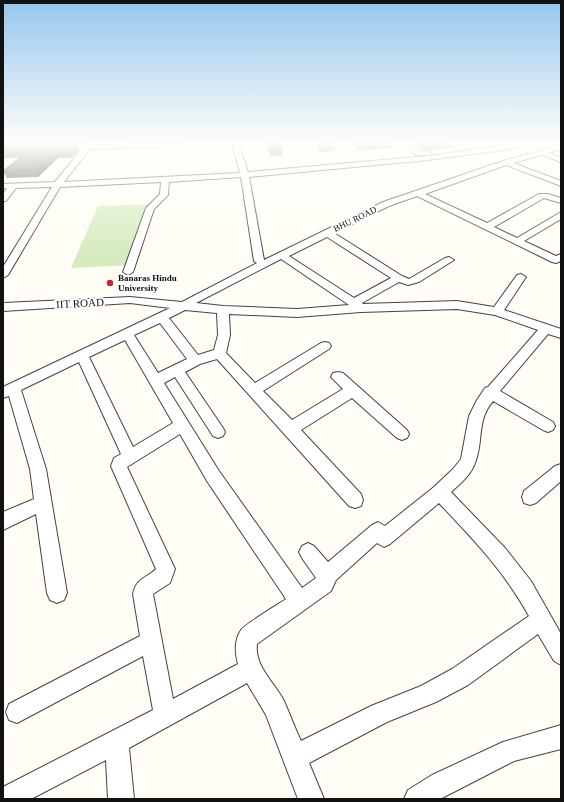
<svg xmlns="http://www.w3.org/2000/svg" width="564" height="802" viewBox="0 0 564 802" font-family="'Times New Roman',serif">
<rect width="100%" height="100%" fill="#fffdf5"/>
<polygon fill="#d5ebbd" points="151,204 135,265 71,268 98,206"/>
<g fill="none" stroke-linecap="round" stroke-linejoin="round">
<g stroke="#444" stroke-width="2">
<g id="minor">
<path d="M88,143H94L93,145L219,143L216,145L90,149L64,182L240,173L232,143H238L248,172L428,156L519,143H532L504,150L428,160L249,177L264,260L383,202L503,161L561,145V149L549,153L561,158V162L542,155L513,163L561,181V186L506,165L425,194L487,223L539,194H548L561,198V203L544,198L494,227L517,238L561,212V219L524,241L556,256L561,254V261L556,263L552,262L417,196L389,206L334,233L402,276L409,279L445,258L449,257L454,260L419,282L408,285L399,282L362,303L363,304L457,301L494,307L517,275L521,274L526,277L504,310L561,329V338L548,334L500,391L553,422L555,426L553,430L548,432L543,430L493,401C476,421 484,441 475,463C471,475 460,484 451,492L505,548L531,581L561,634V665L554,661L538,634L468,685L436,702L387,722L309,763L324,799H298L266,715L247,683L129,748L134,799H108L106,760L31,799H3V787L153,710L143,656L17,723L9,720L6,712L9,704L140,636L133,594C137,577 146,579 156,569L111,466L114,458L121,454L79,362L21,390L46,469L67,593L64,600L57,603L50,600L47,593L36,514L3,530V512L34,499L30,469L9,396L3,398V387L170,308L130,303L3,311V303L130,297L182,302L257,263L254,261L241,177L169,182L168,195L154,209L133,272L128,275L123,272L146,208L160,194L161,182L60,187L8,275L3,278V267L52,187L16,188L6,201H3V194L7,188H3V184L55,182L82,149L58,150L55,148L56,147L86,145ZM327,237L391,278L354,298L289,256ZM281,259L349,305L297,309L223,306L196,303ZM457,309L495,315L538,330L488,387L485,388L477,400L469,416L461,459L453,469L434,487L385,526L378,522L372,525L328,562L314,546L308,543L302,546L299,552L302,558L316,578L302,588L219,471L164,383L175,377L213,436L218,438L223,436L225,432L223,428L185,372L200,364L217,359L349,506L355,508L361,506L363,500L361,494L301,430L352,398L397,438L402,440L407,438L409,434L407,430L343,373L338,372L333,373L331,377L343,389L292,420L263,391L329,349L331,346L329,343L325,342L321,343L255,383L226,353L230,335L229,314L297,317L361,312ZM185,310L217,313L218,335L214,350L198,355L169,318ZM160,323L187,359L158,373L134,335ZM125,340L173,423L133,447L89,357ZM180,434L207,481L286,599C277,605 247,623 241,630C234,640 235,653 238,664L173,699L153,594L170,583L175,569L127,467ZM439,503C474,540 504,571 529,616L452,669L421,686L371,706L301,741C295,728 290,715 284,701C275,683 254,666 257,644L331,591L336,580L377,543L384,547L390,544Z"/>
<polygon points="400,143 407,143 419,152 429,151 432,153 429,155 416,155"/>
<polygon points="561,464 561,481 536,503 530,505 524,503 522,497 524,491 555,466"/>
<polygon points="561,725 561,749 514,761 440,799 404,799 408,790 432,775 503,742"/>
</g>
</g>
<use href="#minor" fill="#fff" fill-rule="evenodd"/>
</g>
<g fill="#4d4742">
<rect x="3" y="143" width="81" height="1"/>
<polygon points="266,143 281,143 282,146 282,155 271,156 266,145"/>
<polygon points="315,143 336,143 335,151 320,152"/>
<polygon points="353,143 392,143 391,148 359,150"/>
<polygon points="412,143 451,143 450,148 422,150"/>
<polygon points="76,144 78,151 71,158 58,158 38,177 7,178 3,171 19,158 3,158 3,147"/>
</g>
<g fill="#3f3936">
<polygon points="424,143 451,143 450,148 422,150"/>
<polygon points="76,144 78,151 71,158 69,151"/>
<polygon points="55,151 58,158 38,177 35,170"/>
</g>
<g fill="#5a524d" stroke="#3f3936">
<polygon points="269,143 281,143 282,146 271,146"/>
<polygon points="76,144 69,151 55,151 35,170 3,171 27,152 3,152 3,147 6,145"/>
</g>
<linearGradient id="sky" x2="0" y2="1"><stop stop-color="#95c6ee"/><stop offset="0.56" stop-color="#fffefa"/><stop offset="1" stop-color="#fffefa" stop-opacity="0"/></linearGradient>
<rect width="564" height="255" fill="url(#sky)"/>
<circle fill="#c4262e" stroke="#fff" stroke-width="1.5" cx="110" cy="283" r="4"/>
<g text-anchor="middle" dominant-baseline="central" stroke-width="4" stroke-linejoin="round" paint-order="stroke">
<g font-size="9" fill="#111" stroke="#fff">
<text transform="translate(355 219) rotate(-26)">BHU ROAD</text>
</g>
<g font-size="9" font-weight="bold" fill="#111" stroke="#fff" text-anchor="start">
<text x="118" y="278">Banaras Hindu<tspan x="118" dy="10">University</tspan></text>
</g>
<g font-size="11" fill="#111" stroke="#fff">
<text transform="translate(80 303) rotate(-3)">IIT ROAD</text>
</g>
</g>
<rect width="564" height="802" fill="none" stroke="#111111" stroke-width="8"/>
</svg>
